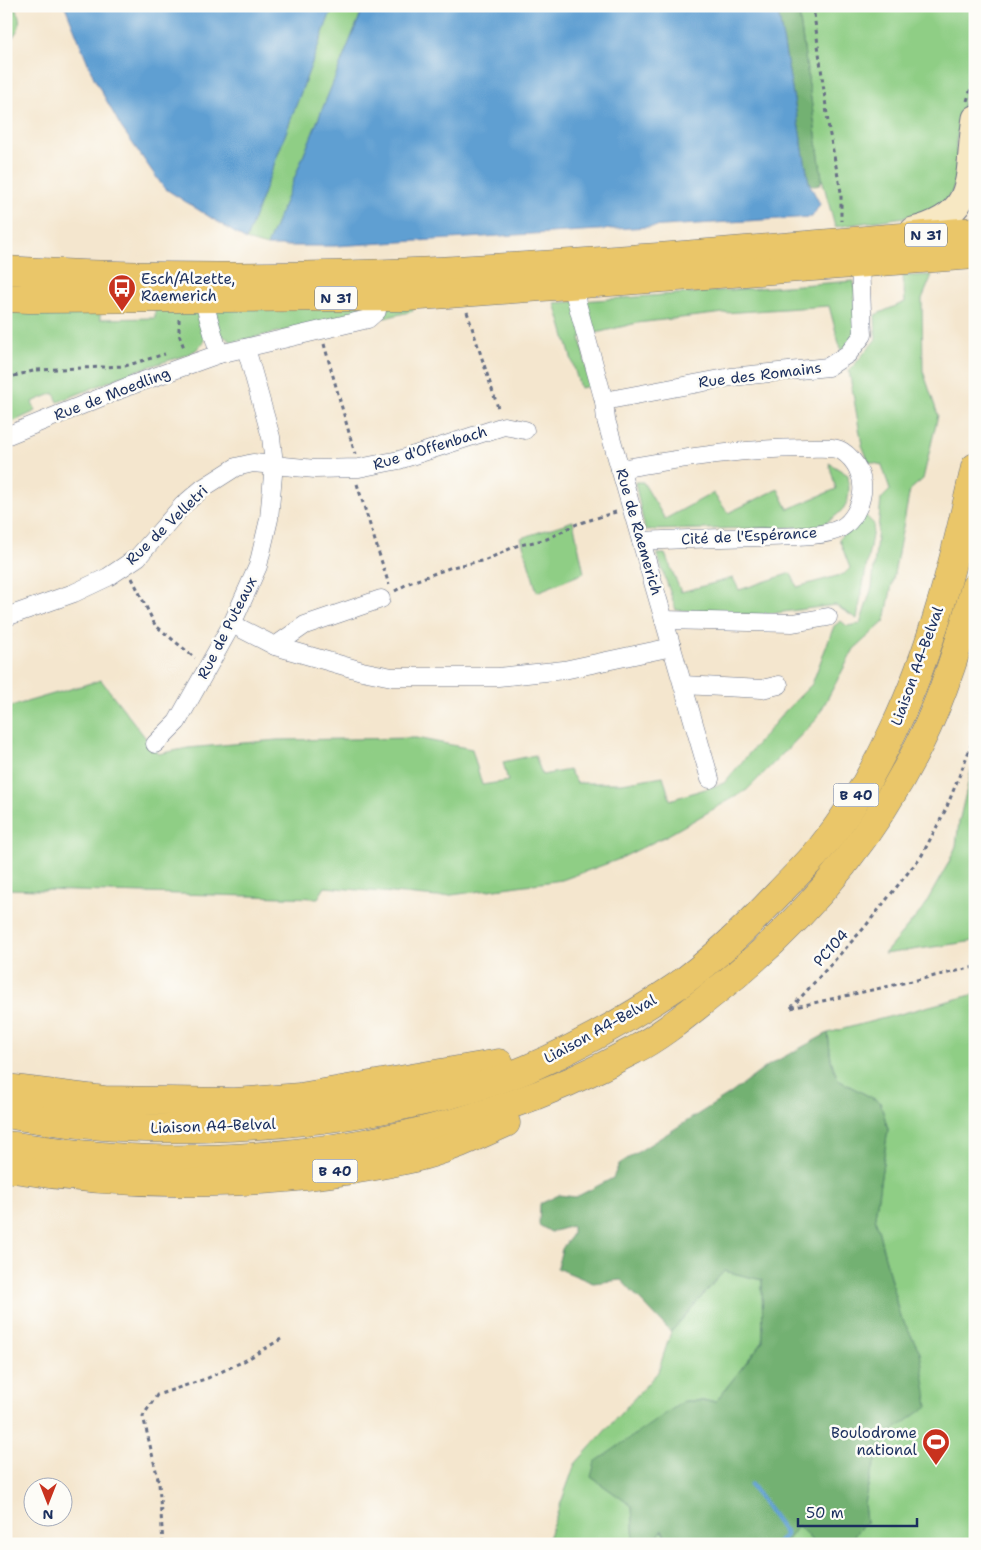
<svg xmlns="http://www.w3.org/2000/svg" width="981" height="1550" viewBox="0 0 981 1550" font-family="'Shantell Sans',sans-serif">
<rect width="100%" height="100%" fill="#fdfcf7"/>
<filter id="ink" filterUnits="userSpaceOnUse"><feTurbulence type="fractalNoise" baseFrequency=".02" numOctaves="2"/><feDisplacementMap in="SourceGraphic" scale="10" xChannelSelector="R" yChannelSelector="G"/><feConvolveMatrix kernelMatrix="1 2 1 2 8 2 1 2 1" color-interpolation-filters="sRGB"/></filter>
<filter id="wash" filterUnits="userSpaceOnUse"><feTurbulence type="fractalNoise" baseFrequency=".0096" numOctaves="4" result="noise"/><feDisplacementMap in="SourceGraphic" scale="20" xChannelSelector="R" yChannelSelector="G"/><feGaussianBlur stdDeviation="1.12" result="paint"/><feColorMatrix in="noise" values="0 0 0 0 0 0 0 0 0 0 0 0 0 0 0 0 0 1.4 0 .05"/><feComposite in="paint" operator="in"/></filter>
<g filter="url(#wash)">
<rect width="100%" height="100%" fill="#f4e6ce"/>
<g fill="#8fce85" stroke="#557e72">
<path d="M6,6H13C25,20 19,33 6,43Z"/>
<polygon points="333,6 364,6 267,246 246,240"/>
<polygon points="798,6 975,6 975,66 965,93 956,143 957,176 952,192 939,208 926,214 835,227 822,178"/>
<polygon points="932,275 922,299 923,371 938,415 923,479 910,490 885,621 854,649 816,720 747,790 668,835 617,860 562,880 437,897 325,887 318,898 6,889 6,708 101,680 158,754 188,748 277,740 416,738 472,749 482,785 508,781 503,762 535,755 542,775 569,770 577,783 622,783 663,776 670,800 724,783 786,710 812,684 834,626 841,621 847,626 860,624 872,587 881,499 890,490 882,465 869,462 862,445 849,371 876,339 875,315 905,302 903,276"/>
<polygon points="854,281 858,335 841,351 829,306 724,313 637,323 580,337 590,386 580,388 555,303"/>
<polygon points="413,304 413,311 385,318 376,311 232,342 219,333 207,332 203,342 196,350 186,355 135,371 58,402 54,393 32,402 36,411 6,425 6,306 100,307 100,319 155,318 155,307 187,307 208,318 218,307"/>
<path d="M829,463L848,475C852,506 844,512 818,527L645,530L635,482H643L665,519L713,493L728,513L778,489L788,509L836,489Z"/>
<polygon points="862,512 874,524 857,619 835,605 761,615 676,610 657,554 665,554 681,592 733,578 739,590 791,573 797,587 844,574 850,568 839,539"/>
<polygon points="573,521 584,573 537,592 521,538"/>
<polygon points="972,767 975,768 975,941 884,954 922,910 949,862 956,846 959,822"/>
<polygon points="975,994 975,1544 838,1544 854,1542 854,1535 866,1523 864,1503 871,1474 883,1438 920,1352 899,1313 875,1217 888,1129 880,1102 838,1080 831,1060 828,1033"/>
<polygon points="724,1271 762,1280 763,1341 716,1401 684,1401 591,1477 632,1506 634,1544 546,1544 575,1464 658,1372 671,1332"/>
<polygon points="798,1525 815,1544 784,1544"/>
<polygon points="662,1530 670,1544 654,1544"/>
</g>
<g fill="#73b172" stroke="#477068">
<polygon points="777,6 798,6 822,178 820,185 814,186 809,183"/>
<polygon points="828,1033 831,1060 838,1080 880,1102 888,1129 875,1217 899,1313 920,1352 928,1406 883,1438 884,1442 871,1474 864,1503 866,1523 854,1535 855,1542 815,1544 798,1525 784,1544 670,1544 662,1530 654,1544 634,1544 632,1506 591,1477 595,1462 684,1401 716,1401 763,1341 762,1280 724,1271 671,1332 621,1280 593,1283 557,1268 562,1249 572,1234 572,1226 551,1232 539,1225 540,1204 559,1195 576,1197 613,1178 619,1164 730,1094 769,1065"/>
</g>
<g fill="#5f9fd2" stroke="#3d6798">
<polygon points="65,6 333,6 246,240 164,188 121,127 94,78"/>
<polygon points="364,6 777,6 809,183 820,204 812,217 335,246 267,246"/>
</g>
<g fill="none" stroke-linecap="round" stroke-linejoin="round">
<polyline stroke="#5f9fd2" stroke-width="5" points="751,1485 786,1534 778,1544"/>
</g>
</g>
<g filter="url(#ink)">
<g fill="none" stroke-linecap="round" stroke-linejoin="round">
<g stroke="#676f85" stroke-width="19">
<g id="minor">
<polyline points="572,285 604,401 606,420 710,779"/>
<polyline points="203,299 219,354 368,319 377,311 377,298"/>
<polyline points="604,401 731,377 828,367 848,354 863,335 860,264"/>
<polyline points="6,436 129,386 219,354"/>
<path d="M620,469C683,458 745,448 808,448C818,448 833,446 842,451C856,460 864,477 862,493C860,507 853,521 841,528C822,538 784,536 762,537C722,538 681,539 641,541"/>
<polyline points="6,617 74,593 108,577 138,557 183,505 203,488 236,467 253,463 315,469 359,468 399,460 504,426 525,430"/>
<polyline points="664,620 793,623 828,617"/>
<polyline points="232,624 275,646 362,671 392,677 498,677 564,670 672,647"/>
<polyline points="275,646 305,625 381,599"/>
<polyline points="683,685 762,689 779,685"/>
<polyline points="155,744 177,722 232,624 258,566 269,519 274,464 271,437 246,348"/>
</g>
</g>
<g stroke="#676f85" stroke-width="27">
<path id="secondary" d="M913,230C981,213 965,175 975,118"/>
</g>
<g stroke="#676f85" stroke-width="29">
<g id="primary">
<path d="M6,270C329,291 653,257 975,231"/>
<polyline points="6,298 29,299 407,297 975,255"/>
</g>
</g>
<g stroke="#676f85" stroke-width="29">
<g id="trunk">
<polyline points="6,1088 104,1100 235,1102 300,1097 499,1063"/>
<path d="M6,1114C111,1133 217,1132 322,1119C391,1110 462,1096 527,1069C578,1047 631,1017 677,986C715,959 748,926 779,893C793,878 808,864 820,849C848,815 874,772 893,731C933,648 955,557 975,467"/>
<path d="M6,1145C55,1151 105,1158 155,1159C320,1162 488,1130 634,1050C661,1036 686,1015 710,996C798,928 869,845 919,745C944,695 960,641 975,587"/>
<path d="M6,1168C138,1189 279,1188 410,1159C443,1152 475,1137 506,1123"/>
</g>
</g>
<g stroke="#676f85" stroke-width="3" stroke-dasharray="4 4" stroke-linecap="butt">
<polyline points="813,6 829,130 841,192 841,221"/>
<polyline points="967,101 975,75"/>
<polyline points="971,277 975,291"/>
<polyline points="467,312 499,411"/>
<polyline points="179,319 179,334 184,348"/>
<polyline points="324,344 355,454"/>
<polyline points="6,378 37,370 125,366 165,354"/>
<polyline points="357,484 389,585"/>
<polyline points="132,578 155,625 195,658"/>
<polyline points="395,591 409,583 452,567 486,560 516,546 547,539 577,524 616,512"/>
<polyline points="791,1008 864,928 922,855 946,809 975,736"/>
<polyline points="791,1008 975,967"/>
<polyline points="163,1544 159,1483 143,1416 157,1395 208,1378 246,1360 281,1339"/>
</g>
<use href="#minor" stroke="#fff" stroke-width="18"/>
<use href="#secondary" stroke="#f7e8c3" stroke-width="25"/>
<use href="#primary" stroke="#eac669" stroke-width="28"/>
<use href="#trunk" stroke="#eac669" stroke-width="28"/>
</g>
</g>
<defs>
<g id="bus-pin" transform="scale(1.4375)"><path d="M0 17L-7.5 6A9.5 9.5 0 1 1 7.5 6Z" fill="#c8321e" stroke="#fdfcf7"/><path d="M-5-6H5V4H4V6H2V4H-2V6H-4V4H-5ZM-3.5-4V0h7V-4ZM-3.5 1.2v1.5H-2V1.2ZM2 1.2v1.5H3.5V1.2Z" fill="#fff"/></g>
<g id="stadium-pin" transform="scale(1.4375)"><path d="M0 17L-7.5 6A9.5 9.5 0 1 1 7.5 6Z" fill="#c8321e" stroke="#fdfcf7"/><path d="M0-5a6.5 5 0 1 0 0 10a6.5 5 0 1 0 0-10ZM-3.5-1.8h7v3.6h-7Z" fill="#fff"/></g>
</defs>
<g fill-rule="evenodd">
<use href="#bus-pin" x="122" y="288"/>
<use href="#stadium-pin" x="936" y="1442"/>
</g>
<g text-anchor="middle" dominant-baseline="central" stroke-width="5" stroke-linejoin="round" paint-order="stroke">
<g fill="#fdfcf7" stroke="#5f6c8c" stroke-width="1">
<rect x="905" y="223.5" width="42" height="23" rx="4"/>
<rect x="315" y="286.5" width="42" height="23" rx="4"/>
<rect x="833.5" y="783.5" width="45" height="23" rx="4"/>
<rect x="312.5" y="1159.5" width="45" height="23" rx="4"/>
</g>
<g font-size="14" font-weight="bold" fill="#1b2f5e">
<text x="926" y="235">N 31</text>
<text x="336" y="298">N 31</text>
<text x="856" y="795">B 40</text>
<text x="335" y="1171">B 40</text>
</g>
<g font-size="15" fill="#1b2f5e" stroke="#fdfcf7" text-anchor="start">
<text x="141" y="279">Esch/Alzette,<tspan x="141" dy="17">Raemerich</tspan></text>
<text x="917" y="1433" text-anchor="end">Boulodrome<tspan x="917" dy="17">national</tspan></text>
</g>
<g font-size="15" fill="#1b2f5e" stroke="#fdfcf7">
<text transform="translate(760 375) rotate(-7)">Rue des Romains</text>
<text transform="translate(112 394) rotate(-21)">Rue de Moedling</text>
<text transform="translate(430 448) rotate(-17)">Rue d'Offenbach</text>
<text transform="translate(167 525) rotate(-44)">Rue de Velletri</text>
<text transform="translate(639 532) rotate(74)">Rue de Raemerich</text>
<text transform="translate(749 536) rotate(-3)">Cité de l'Espérance</text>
<text transform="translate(227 628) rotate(-63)">Rue de Puteaux</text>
<text transform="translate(917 666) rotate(-70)">Liaison A4-Belval</text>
<text transform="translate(831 948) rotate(-48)">PC104</text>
<text transform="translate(600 1029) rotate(-29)">Liaison A4-Belval</text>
<text transform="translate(213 1126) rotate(-2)">Liaison A4-Belval</text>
</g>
</g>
<rect width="981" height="1550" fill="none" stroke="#fdfcf7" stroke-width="25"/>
<g transform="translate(48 1502) rotate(180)"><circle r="24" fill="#fdfcf7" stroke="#a3aaba"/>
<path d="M0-4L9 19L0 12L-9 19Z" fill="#c8321e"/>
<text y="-8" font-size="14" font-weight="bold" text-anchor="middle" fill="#1b2f5e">N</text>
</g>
<path d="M798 1518v8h119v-8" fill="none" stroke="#1b2f5e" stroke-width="2.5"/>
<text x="806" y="1518" font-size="15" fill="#1b2f5e" stroke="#fdfcf7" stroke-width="4" paint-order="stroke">50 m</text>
</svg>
